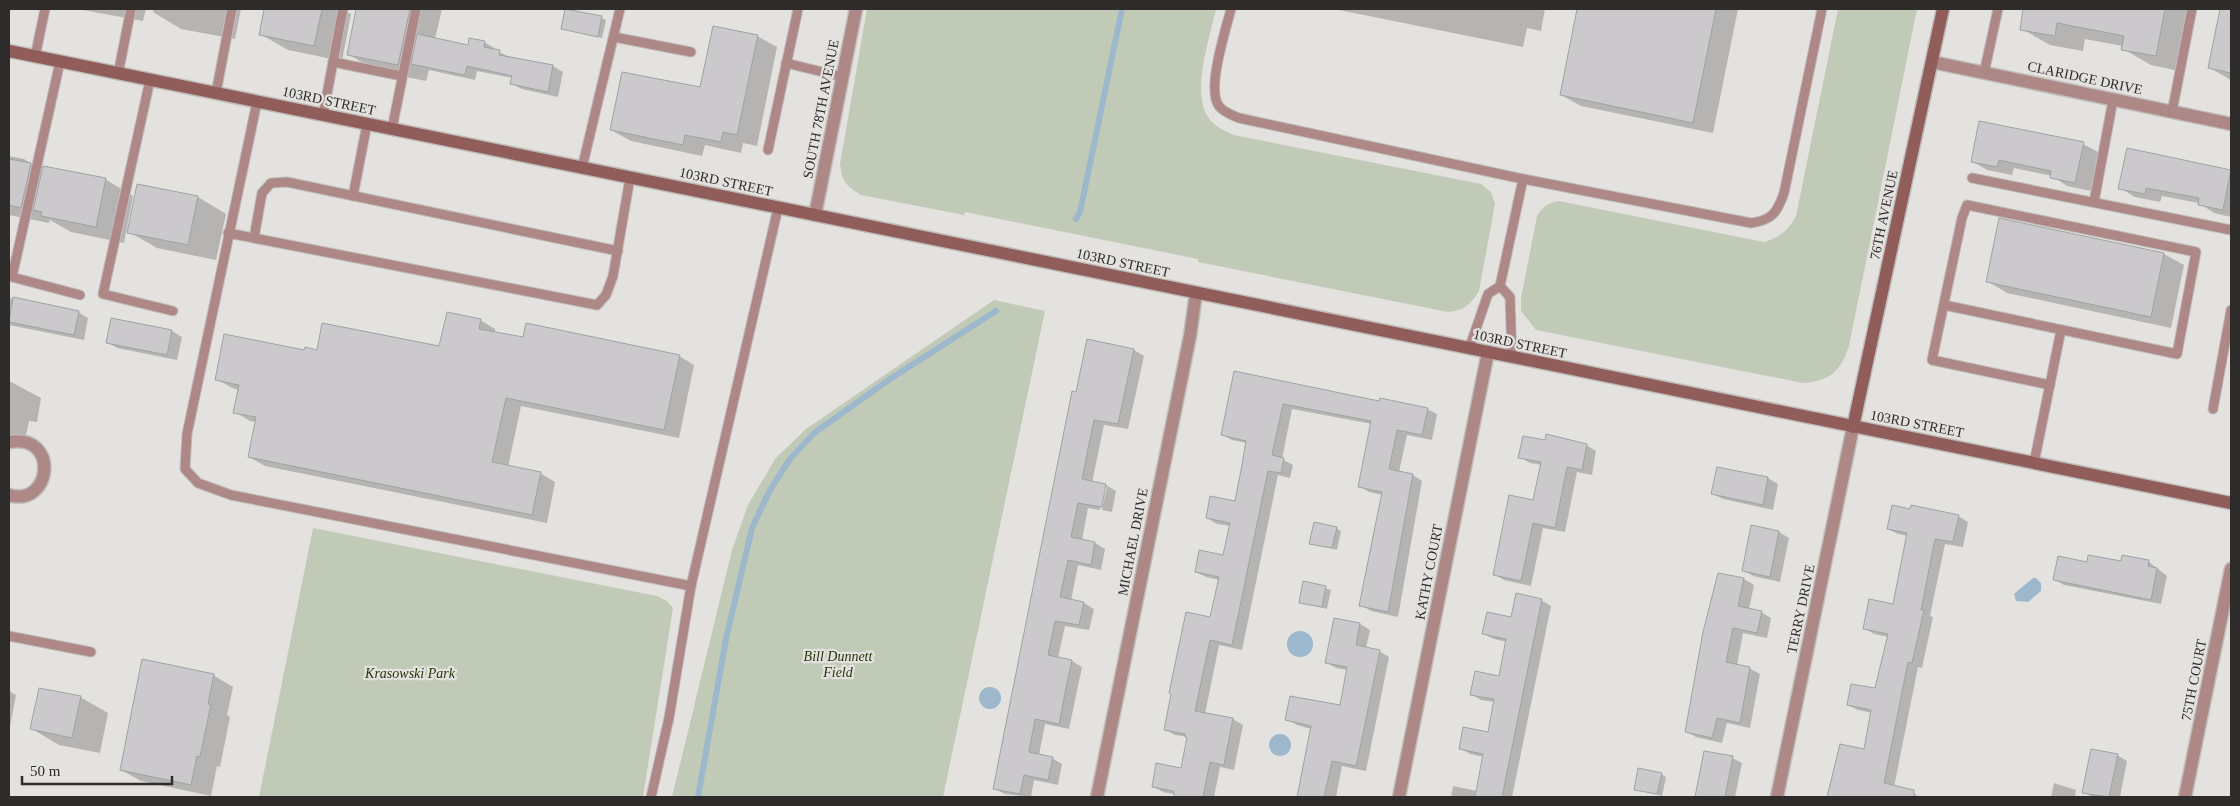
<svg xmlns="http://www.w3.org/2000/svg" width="2240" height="806" viewBox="0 0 2240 806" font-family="'Times New Roman',serif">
<rect width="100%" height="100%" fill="#e4e2df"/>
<g fill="#c1cab7">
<path d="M867,9H1216C1210,37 1191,91 1208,117C1214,126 1224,131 1234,135L1481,184L1491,192L1495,204L1479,291C1469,306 1465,310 1448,312L1198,262V259L965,212L964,215L861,195C846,186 842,181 840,164Z"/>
<path d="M1838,9H1917L1849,346C1840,372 1830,381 1803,383L1536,330L1521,311V298L1537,216C1543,206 1548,203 1559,201L1764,242C1780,237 1788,231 1796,216Z"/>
<polygon points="994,300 1045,311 943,797 672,797 732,550 748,505 775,459 806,429"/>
<polygon points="313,528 657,596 667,601 673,608 643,797 259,797"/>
</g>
<g fill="#9db7cc">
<polygon points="2033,578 2036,578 2041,583 2041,591 2028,602 2016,601 2014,594"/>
<circle cx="1300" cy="644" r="13"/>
<circle cx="990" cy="698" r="11"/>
<circle cx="1280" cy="745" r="11"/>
</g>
<g fill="#0003">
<polygon points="77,9 146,9 143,21"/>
<polygon points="154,9 241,9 235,39 181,29 153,12"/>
<polygon points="265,9 342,9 351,14 342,61 288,50 260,34"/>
<polygon points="357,9 442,9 435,39 469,47 484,42 494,48 494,50 510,57 553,66 563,72 558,97 522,89 512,84 513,78 477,71 475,80 429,70 426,81 376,71 348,54"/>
<polygon points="1334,9 1545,9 1541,31 1527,28 1523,47"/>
<polygon points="1579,9 1738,9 1713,133 1581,106 1561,95"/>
<polygon points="2026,9 2196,9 2184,72 2151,65 2123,49 2123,46 2085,39 2083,51 2050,45 2022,29"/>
<polygon points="2221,9 2231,9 2231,80 2210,68"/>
<polygon points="601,18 606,20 602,38 563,29"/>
<polygon points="757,36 777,47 757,146 743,143 741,153 705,145 702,156 631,141 611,130 701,89"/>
<polygon points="2083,144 2098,152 2091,191 2067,186 2052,176 2014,168 2012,175 1987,170 1972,161"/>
<polygon points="2128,149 2231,171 2231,217 2214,213 2199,203 2162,196 2160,202 2135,197 2120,188"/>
<polygon points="9,156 24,159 43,171 105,179 133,196 124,243 71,232 50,220 49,223 9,215"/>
<polygon points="198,197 226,214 216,260 157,248 129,232"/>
<polygon points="2000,219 2164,254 2184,265 2171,328 2007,293 1987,281"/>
<polygon points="9,298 78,312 88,318 84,340 9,325"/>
<polygon points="480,320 495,329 495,333 523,339 679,356 694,365 679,438 521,406 508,467 540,473 555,482 547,523 265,466 249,457 257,422 250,421 235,412 239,390 232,388 217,379 305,351 440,348"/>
<polygon points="172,331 182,337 177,360 117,348 107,342"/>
<polygon points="1134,350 1144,356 1128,429 1104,425 1092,483 1106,485 1116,491 1112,512 1102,510 1107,487 1104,487 1100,510 1088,508 1082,540 1095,543 1105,549 1101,570 1078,565 1071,601 1084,603 1094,609 1089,630 1065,626 1058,658 1072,661 1082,667 1069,729 1045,724 1039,755 1052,758 1062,764 1058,785 1034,780 1031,797 1005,794 995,789 1077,393"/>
<polygon points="1235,372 1380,402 1427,409 1437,414 1432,440 1407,435 1399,472 1413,475 1422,481 1398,617 1371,611 1361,605 1383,495 1369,492 1360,486 1372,424 1292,409 1282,459 1293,465 1290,478 1278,475 1242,650 1219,645 1205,714 1233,719 1243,725 1234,770 1220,767 1214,797 1176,797 1177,795 1163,792 1153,786 1182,769 1188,737 1175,735 1165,729 1172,694 1211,619 1219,580 1206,577 1196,572 1224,557 1231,526 1217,524 1207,518 1236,503 1247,443 1232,440 1223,435"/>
<polygon points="9,381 41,398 37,422 29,421 25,440 9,436"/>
<polygon points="1546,442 1586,445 1596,451 1592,475 1577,472 1565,532 1543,528 1531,586 1504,580 1494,574 1534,502 1542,465 1530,463 1520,457"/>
<polygon points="1718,468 1768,478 1778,484 1773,510 1723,499 1713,494"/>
<polygon points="1958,516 1968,522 1963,547 1945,544 1930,616 1933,617 1922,668 1918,667 1894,787 1909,790 1919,797 1909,797 1911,791 1908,791 1907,797 1829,797 1840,745 1865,750 1872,713 1858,710 1848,705 1876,690 1888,637 1874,634 1864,628 1894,605 1908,536 1898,534 1888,529"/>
<polygon points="1752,527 1779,532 1789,538 1780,582 1753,576 1743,570"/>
<polygon points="1336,528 1341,531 1337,550 1310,543"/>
<polygon points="2149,562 2167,576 2161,604 2064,585 2054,579 2088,564"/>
<polygon points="1744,579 1754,585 1749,609 1761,612 1771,618 1767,638 1743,633 1737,665 1749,668 1760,674 1750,728 1727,723 1722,743 1696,737 1686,731"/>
<polygon points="1304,582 1331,590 1327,609 1300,602"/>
<polygon points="1541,600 1551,606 1512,797 1451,797 1453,786 1477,791 1484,757 1470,754 1460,748 1489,733 1495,702 1481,700 1471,694 1500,677 1507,642 1494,639 1484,634"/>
<polygon points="1335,619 1360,624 1370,630 1366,648 1379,651 1389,657 1366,771 1342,766 1336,797 1298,797 1311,729 1297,725 1287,719 1341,707 1348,670 1336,668 1326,662"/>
<polygon points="213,675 233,687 227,715 230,717 220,767 217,766 211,796 141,781 121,770"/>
<polygon points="9,691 16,695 9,732"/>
<polygon points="80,697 108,713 100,753 59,745 32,729"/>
<polygon points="1705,752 1732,758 1742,763 1735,797 1696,797"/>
<polygon points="2117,755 2127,761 2120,797 2092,797 2084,792"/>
<polygon points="1661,774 1666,777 1662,796 1636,789"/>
<polygon points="2054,783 2076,790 2075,797 2051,797"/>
</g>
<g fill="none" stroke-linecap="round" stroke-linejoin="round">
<g stroke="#9db7cc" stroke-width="6">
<polyline points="1076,219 1080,212 1122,9"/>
<polyline points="698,797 726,639 752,528 770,490 790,459 814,433 890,379 996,311"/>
</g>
</g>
<g fill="#cbc9cc" stroke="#a1a0a3">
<polygon points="264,9 322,9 314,46 259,35"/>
<polygon points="356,9 410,9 398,65 347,55"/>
<polygon points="565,9 602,16 598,37 561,29"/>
<polygon points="1577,9 1716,9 1693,123 1560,95"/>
<polygon points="2023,9 2165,9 2156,56 2121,50 2124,36 2057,23 2055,36 2020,30"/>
<polygon points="2220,9 2231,9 2231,73 2208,68"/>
<polygon points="713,26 758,35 737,135 723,132 721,142 685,135 683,145 610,130 622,72 700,87"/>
<polygon points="417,34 468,45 469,38 485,41 484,47 500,50 499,55 553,65 548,92 510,84 512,76 467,66 465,75 411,64"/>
<polygon points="1979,121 2084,142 2075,183 2050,178 2051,171 1999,160 1997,167 1971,162"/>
<polygon points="2127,148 2231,170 2223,210 2198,205 2199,198 2146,188 2145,194 2118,189"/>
<polygon points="9,159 31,163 21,208 9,205"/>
<polygon points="43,166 106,178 96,227 41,216 42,212 33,210"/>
<polygon points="137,184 198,196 188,245 127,233"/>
<polygon points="1999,218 2164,253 2151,317 1986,282"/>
<polygon points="13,297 79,311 74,335 9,322"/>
<polygon points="447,312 481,319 479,329 523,337 526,323 680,355 664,430 506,398 492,462 541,472 532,515 248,457 256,417 233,413 239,385 215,380 224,334 304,350 305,347 317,350 322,323 439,346"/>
<polygon points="111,318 172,330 167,355 106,343"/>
<polygon points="1087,339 1134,349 1118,424 1094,420 1088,449 1082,479 1106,484 1102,507 1078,503 1071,537 1095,542 1091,565 1068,560 1060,597 1084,602 1079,625 1055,621 1048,655 1072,660 1067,683 1059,724 1035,719 1029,752 1053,757 1048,780 1024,775 1020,794 993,789 1072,391 1076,392"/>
<polygon points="1234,371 1379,401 1380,398 1428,408 1422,435 1397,430 1389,469 1413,474 1388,612 1359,606 1382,492 1358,487 1371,421 1283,404 1272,455 1284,458 1281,473 1268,471 1232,645 1210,640 1195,711 1233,718 1224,765 1210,762 1203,797 1175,797 1173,791 1152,787 1156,763 1181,768 1187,737 1185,737 1185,734 1164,730 1171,694 1169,693 1186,612 1210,617 1219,577 1195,572 1199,550 1223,555 1230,523 1206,518 1210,496 1235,501 1242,465 1246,441 1221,435"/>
<polygon points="1546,434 1587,444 1582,470 1567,467 1555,528 1533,523 1521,581 1493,575 1509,495 1533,500 1541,462 1518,458 1523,436 1545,440"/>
<polygon points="1717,467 1768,477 1763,505 1711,494"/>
<polygon points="1892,505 1910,509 1911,505 1959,515 1953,542 1935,539 1921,610 1924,610 1912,663 1908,662 1884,783 1914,790 1914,797 1827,797 1840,744 1864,749 1871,710 1847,705 1851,684 1875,688 1888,634 1863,629 1869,599 1893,604 1907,533 1887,529"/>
<polygon points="1314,522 1337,527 1332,548 1309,544"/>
<polygon points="1751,525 1779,531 1770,577 1742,571"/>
<polygon points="2088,555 2121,561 2122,555 2149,560 2148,566 2157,568 2151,600 2053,580 2058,556 2087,562"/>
<polygon points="1718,573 1744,578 1738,606 1762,611 1757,633 1733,628 1726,662 1750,667 1740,723 1717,718 1712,738 1685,732 1703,632"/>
<polygon points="1303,581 1326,586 1322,607 1299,603"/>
<polygon points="1516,593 1542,599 1502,797 1475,797 1483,754 1459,749 1463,727 1488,732 1494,699 1470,695 1475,671 1499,676 1506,639 1482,634 1487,612 1511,617"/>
<polygon points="1334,618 1360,623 1356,645 1380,650 1364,729 1356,766 1332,761 1324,797 1297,797 1311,726 1285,720 1290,696 1340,705 1347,667 1325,663"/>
<polygon points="142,659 214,674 208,704 211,704 200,757 197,756 191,785 120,770"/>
<polygon points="39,688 81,696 72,738 30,729"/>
<polygon points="2091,749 2118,754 2109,797 2082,793"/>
<polygon points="1704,751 1733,756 1725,797 1695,797"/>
<polygon points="1638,768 1662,773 1657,794 1634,790"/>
</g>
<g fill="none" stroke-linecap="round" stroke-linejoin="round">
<g stroke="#bfbebb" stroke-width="11">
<g id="lane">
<path d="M1231,9C1226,29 1206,90 1219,106C1223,112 1232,115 1239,118L1523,179L1751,223C1772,220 1777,213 1784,193L1822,9"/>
<polyline points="614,37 691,52"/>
<polyline points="35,57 45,9"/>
<polyline points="60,62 12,277 80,295"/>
<polyline points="333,62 402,76"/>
<polyline points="786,63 843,77"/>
<polyline points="1984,73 1998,9"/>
<polyline points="118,74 131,9"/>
<polyline points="150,80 103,294 173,311"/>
<polyline points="216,93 232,9"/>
<polyline points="257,102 187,434 185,469 198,483 231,495 691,586"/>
<polyline points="2172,112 2192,9"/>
<polyline points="323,115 343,9"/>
<polyline points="392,129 416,9"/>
<polyline points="768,150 798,9"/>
<polyline points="582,168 620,9"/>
<polyline points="1972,178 2231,230"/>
<polyline points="353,196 367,124"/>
<polyline points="2094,202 2113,100"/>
<polyline points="228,233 597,305 606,295 613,276 630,178"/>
<polyline points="254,238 262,193 271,183 287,182 618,251"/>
<polyline points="1500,286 1510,297 1512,358"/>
<polyline points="1944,305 2177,354 2196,252 1967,205 1962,218 1932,360 2050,385"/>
<polyline points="1469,349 1488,294 1500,286 1523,179"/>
<polyline points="2213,409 2231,310"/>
<polyline points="2034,463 2061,330"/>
<polyline points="9,636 91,652"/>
<polyline points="651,797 669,718 691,586 778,208"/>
</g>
</g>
<g stroke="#bfbebb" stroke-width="15">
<g id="street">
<polyline points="1932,62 2231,124"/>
<polyline points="815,215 856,9"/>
<path d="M9,442C60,433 52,508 9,495"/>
<polyline points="1097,797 1190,336 1196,293"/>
<polyline points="1399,797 1488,352"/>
<polyline points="1777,797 1853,427"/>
<polyline points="2185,797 2231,569"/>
</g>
</g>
<g stroke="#bfbebb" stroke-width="15">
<g id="secondary">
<polyline points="9,51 2231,503"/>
<polyline points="1853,427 1943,9"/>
</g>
</g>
<use href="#lane" stroke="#ad8886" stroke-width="9"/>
<use href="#street" stroke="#ad8886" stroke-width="12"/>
<use href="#secondary" stroke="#915d5b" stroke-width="12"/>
</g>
<g text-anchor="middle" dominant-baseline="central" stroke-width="4.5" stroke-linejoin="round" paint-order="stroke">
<g font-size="14" fill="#2d2c2b" stroke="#e4e2df">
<text transform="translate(2085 78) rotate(12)">CLARIDGE DRIVE</text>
<text transform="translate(329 101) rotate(12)">103RD STREET</text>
<text transform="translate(821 109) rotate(-79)">SOUTH 78TH AVENUE</text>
<text transform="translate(726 182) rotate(12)">103RD STREET</text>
<text transform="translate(1884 215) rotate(-78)">76TH AVENUE</text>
<text transform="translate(1123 263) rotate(12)">103RD STREET</text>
<text transform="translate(1520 344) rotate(12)">103RD STREET</text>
<text transform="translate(1917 424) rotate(11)">103RD STREET</text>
<text transform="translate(1133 542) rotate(-79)">MICHAEL DRIVE</text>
<text transform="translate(1429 572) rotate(-79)">KATHY COURT</text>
<text transform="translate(1801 609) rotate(-78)">TERRY DRIVE</text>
<text transform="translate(2194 680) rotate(-79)">75TH COURT</text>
</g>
<g font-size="14" font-style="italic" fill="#253608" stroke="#e4e2df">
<text x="838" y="656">Bill Dunnett<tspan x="838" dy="16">Field</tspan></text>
<text x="410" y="673">Krasowski Park</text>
</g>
</g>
<rect width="2240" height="806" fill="none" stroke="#2d2c2b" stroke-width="20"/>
<path d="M22 776v8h150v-8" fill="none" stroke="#2d2c2b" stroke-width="2.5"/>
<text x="30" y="776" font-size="15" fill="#2d2c2b" stroke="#e4e2df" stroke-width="4" paint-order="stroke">50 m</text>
</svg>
